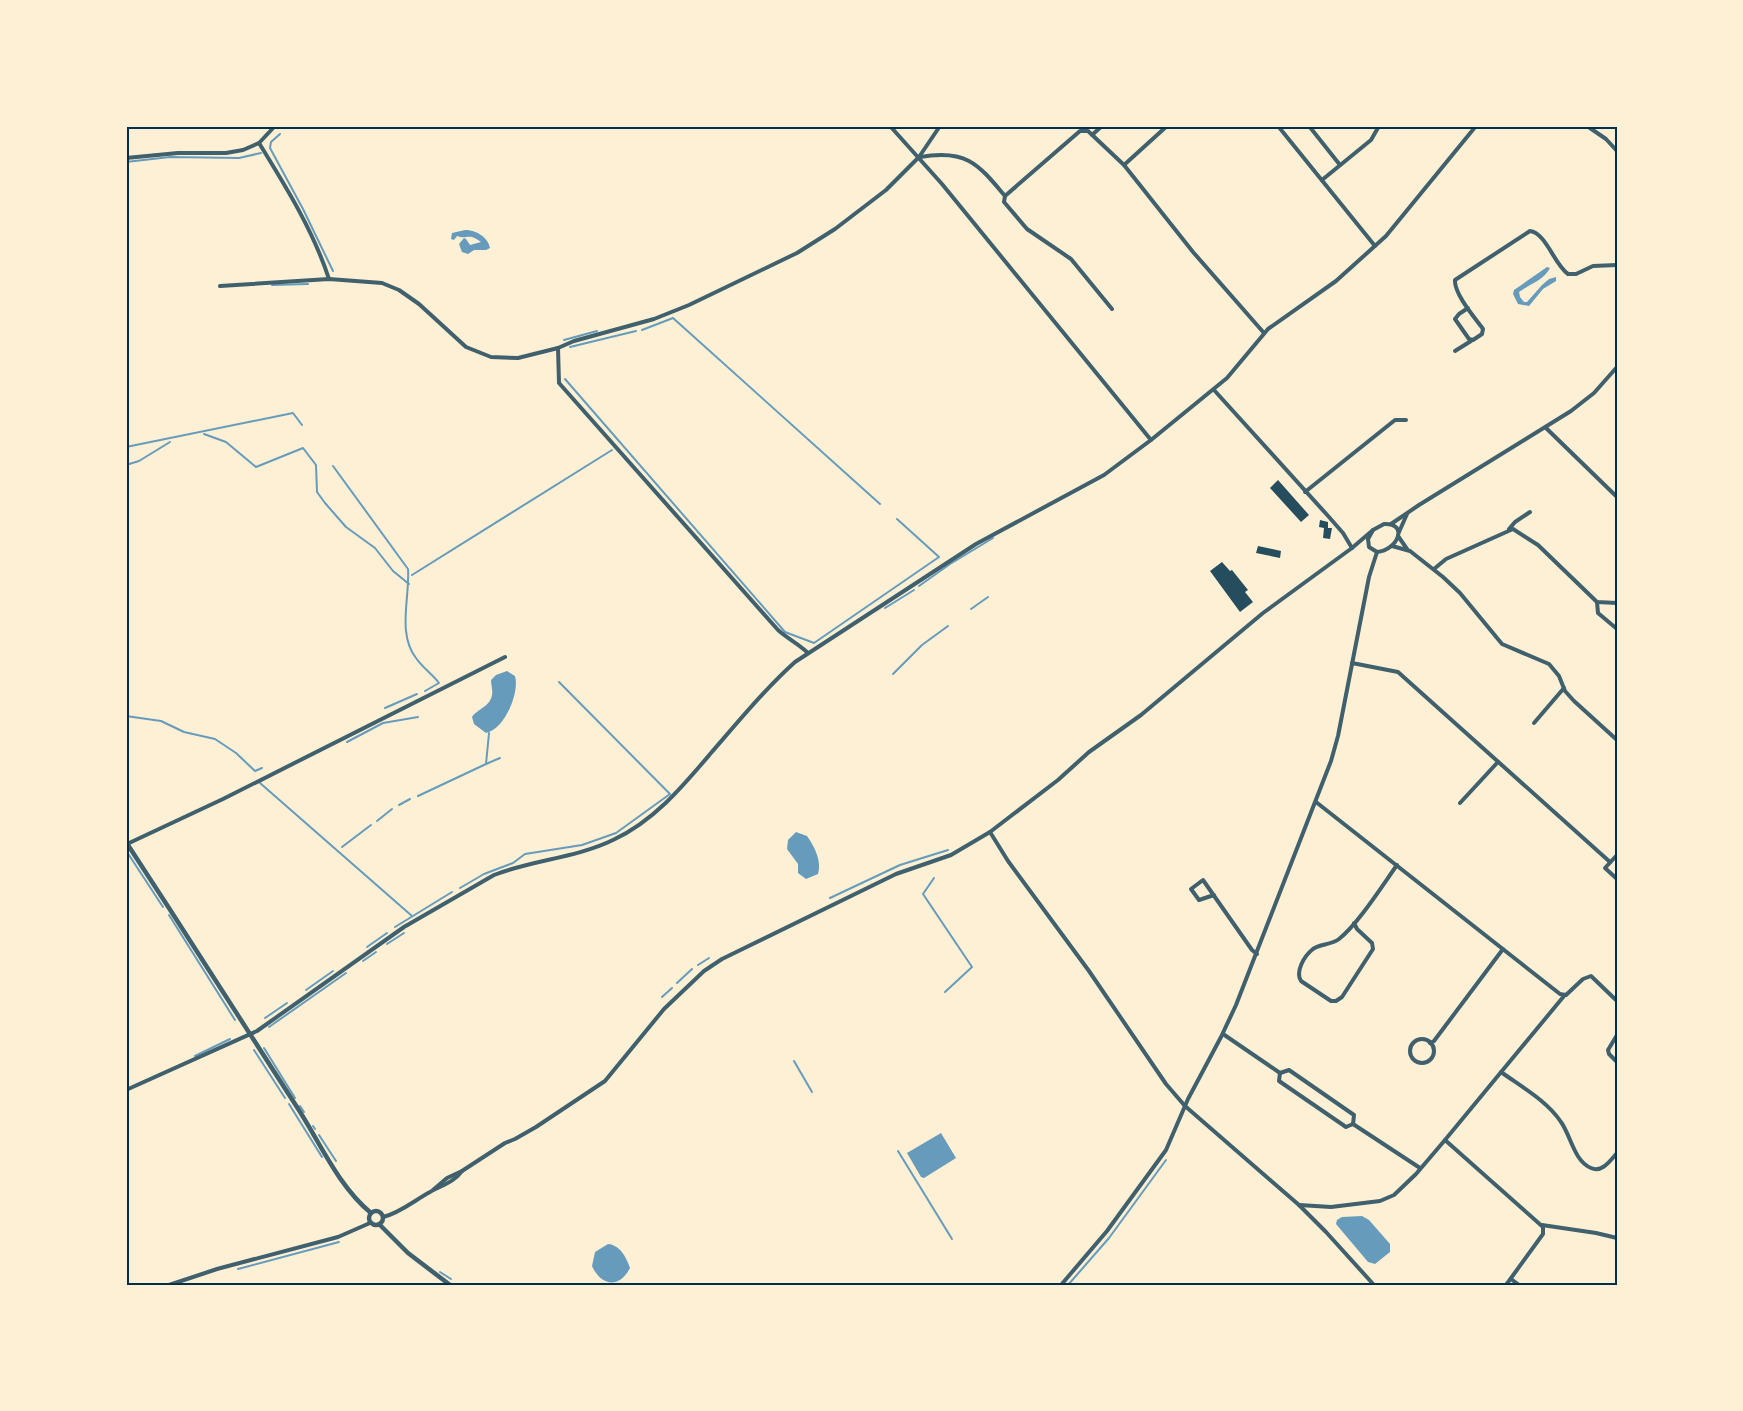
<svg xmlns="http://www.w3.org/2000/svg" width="1743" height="1411" viewBox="0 0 1743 1411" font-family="'Space Grotesk',sans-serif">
<rect width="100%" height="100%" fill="#fdf0d5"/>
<g fill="#669bbc">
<path d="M465,230C476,230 488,237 490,248L486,250H474L468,254L462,252L459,244L464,238L466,239L470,245L481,242C468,232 468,240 457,236L454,240L451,239L452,233Z"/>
<path d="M1547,267L1550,268C1544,280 1530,284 1519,292L1520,297L1524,302H1527L1542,285L1549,279L1556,277V281L1543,289L1529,306L1518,304L1513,294L1514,290Z"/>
<path d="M507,671L515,676C520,693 504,730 486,733L474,724L472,717C477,709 490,707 492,695C493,690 491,685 491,680L496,675Z"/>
<path d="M796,832L807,836C815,847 822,862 818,874L806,879L798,873V864L787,849L788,840Z"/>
<polygon points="941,1133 956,1158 924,1178 921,1177 907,1153"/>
<polygon points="1362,1216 1369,1220 1390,1244 1390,1252 1375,1264 1368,1262 1336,1224 1337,1220 1342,1217"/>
<path d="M608,1244C620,1245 626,1257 630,1268C619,1289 601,1286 592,1266L595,1252Z"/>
</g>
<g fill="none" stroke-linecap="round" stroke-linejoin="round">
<g stroke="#669bbc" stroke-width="2">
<polyline points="280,134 271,142 270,148 303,209 333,271"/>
<polyline points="126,162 170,157 239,158 261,153"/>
<polyline points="272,285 308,284"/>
<polyline points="642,330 673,318 880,504"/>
<polyline points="564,340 597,331"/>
<polyline points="570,347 636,331"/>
<polyline points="565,379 785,632 814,643 939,557 897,519"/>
<polyline points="204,434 226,442 256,467 303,448 316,465 317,492 325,503 346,527 375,548 393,571 409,584"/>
<polyline points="126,447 293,413 302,425"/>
<polyline points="126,465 139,461 170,442"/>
<path d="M333,466L408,569C410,598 397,633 416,658C422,667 432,674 439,683L425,691"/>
<polyline points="412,575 612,450"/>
<polyline points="919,586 950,564 993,538"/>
<polyline points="885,608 914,590"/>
<polyline points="971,609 988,597"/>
<polyline points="893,674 922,645 948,626"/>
<polyline points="385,708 417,694"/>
<polyline points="126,716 161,721 184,732 215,739 236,753 255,771 262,768"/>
<polyline points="347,742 383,723 418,717"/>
<polyline points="486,764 500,758"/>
<polyline points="260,783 412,916"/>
<polyline points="418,796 486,764 489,733"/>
<polyline points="399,805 410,799"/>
<polyline points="377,821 392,809"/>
<polyline points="342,847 371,825"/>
<polyline points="127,852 163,907"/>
<polyline points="934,878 923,894 972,967 945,992"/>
<polyline points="460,888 484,874 513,863 525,854 582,845 616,833 670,794 559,682"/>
<polyline points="830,898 900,865 948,850"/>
<polyline points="169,915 235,1020"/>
<polyline points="395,927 452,892"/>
<polyline points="387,944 404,933"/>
<polyline points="367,947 387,933"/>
<polyline points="363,961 376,952"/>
<polyline points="698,965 709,958"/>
<polyline points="677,983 692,969"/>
<polyline points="306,990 333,971"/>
<polyline points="662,997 672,988"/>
<polyline points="265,1018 287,1003"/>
<polyline points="269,1027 346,973"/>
<polyline points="264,1048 295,1098"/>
<polyline points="254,1050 285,1098"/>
<polyline points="195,1056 230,1039"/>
<polyline points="794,1061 812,1092"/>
<polyline points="289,1104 322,1157"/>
<polyline points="300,1106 304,1112"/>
<polyline points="313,1126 315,1129"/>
<polyline points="319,1135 336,1161"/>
<polyline points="898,1151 952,1239"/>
<polyline points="238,1269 339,1242"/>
<polyline points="440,1272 451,1279"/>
<polyline points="457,1284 459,1285"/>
<polyline points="1068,1285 1109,1238 1166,1160"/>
</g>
</g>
<g fill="#264d5e">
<polygon points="1278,480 1309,515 1301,522 1270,488"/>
<polygon points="1320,520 1328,522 1328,528 1332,528 1330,539 1323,538 1324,528 1319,527"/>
<polygon points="1258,546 1281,551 1280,558 1256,553"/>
<polygon points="1222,562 1230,571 1232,570 1248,590 1245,592 1253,602 1240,612 1210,571"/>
</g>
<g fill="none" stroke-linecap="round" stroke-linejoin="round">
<g stroke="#3f606c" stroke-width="4">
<polyline points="890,126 942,184 1151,440"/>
<polyline points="1278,126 1375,246"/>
<polyline points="1309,126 1340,165"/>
<polyline points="1587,126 1606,139 1617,151"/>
<polyline points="1092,135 1102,126"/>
<path d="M259,143C286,187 313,230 329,279"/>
<path d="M920,157C967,149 978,164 1005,196L1080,131H1088L1124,165L1193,252L1264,333"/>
<polyline points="126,158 178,153 226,153 243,150 259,143 275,126"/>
<polyline points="1124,165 1167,126"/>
<polyline points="1322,180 1371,140 1379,126"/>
<polyline points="1005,196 1004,202 1027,229 1071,259 1112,309"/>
<polyline points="220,286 329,279 382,283 399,290 419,304 466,347 491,357 518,358 558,348 574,341 654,319 689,305 797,253 835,229 886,190 919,157 940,126"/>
<path d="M1468,308L1459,314L1455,319L1469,339L1473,340L1482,334L1483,329C1475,318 1454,294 1455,280L1530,231C1546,233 1554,264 1568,274H1576L1593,266L1617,265"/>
<path d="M558,348L559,383L778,630C788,639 799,644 808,653"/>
<polyline points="1455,351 1471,341"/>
<polyline points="1214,390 1329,517 1343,533 1352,548"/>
<polyline points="1546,428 1617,497"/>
<polyline points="1305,492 1395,420 1406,420"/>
<path d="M1384,524C1409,523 1398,550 1377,552L1369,547L1368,539L1373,530Z"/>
<polyline points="1391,524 1419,505 1571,411 1594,393 1617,367"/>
<polyline points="1509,529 1515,522 1530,512"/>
<polyline points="1399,532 1407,514"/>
<polyline points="1398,536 1407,549"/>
<polyline points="1392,546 1410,551 1443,577 1460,593 1502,644 1549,664 1559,676 1565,691 1574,701 1617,740"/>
<polyline points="1434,569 1446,559 1513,529 1538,545 1597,602 1617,603"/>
<polyline points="1597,602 1598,613 1617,629"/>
<polyline points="1352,663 1398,672 1610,862"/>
<polyline points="1534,723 1564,688"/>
<polyline points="1316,802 1560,994 1566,995 1583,979 1591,976 1617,1001"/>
<polyline points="1460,803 1498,762"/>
<polyline points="990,832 1008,861 1089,971 1166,1084 1185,1106 1299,1205 1326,1232 1374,1285"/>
<polyline points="127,844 223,799 505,657"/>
<polyline points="1617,855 1605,868 1617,879"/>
<polyline points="1214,895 1199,900 1191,889 1203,880 1252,950 1257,954"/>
<path d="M1354,923L1357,929L1372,943L1373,949L1342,997L1336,1001H1331L1301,981C1295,972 1304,956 1313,949C1320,944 1331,945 1339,939C1358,924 1382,886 1397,865"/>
<polyline points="1223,1034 1280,1073"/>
<polyline points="1617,1035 1608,1050 1609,1054 1617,1062"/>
<circle cx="1422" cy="1051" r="12"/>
<polyline points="1430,1043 1434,1041 1503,949"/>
<path d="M1501,1072C1522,1087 1547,1101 1561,1122C1571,1136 1574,1161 1591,1168C1602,1173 1610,1161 1617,1153"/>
<polyline points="1280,1073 1289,1070 1354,1115 1353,1124"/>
<polyline points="1280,1073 1279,1081 1346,1127 1353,1124"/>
<path d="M126,1090L257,1031L404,927L494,875C532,860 576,858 613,840C654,821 683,786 711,753C738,722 765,689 795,662L976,544L1104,475L1151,440L1227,378L1268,329L1336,281L1386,236L1476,126"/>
<polyline points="1353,1124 1420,1168"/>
<polyline points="1445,1140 1543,1227 1543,1234 1506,1285"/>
<polyline points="433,1190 447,1178 462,1171 505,1143 515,1139 536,1127 605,1081 664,1009 704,971 722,959 896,874 951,855 990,832 1058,780 1089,752 1141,715 1263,613 1352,548 1373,530"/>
<polyline points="1299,1205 1331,1207 1380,1201 1394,1195 1416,1174 1445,1140 1564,996"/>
<path d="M383,1217C400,1213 415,1200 430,1192C442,1185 453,1183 462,1171"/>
<polyline points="1542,1225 1596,1233 1617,1238"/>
<polyline points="1511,1279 1519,1285"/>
<polyline points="169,1285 217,1269 338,1237 370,1223"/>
<polyline points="1061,1285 1107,1231 1166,1150 1188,1099 1221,1037 1236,1005 1331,761 1338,736 1369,577 1377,552"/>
</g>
<g stroke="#3f606c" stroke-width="4.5">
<path d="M126,842C183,929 239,1017 295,1104C319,1140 337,1185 371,1213"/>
<circle cx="376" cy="1218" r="7"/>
<polyline points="380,1225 408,1253 450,1285"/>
</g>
</g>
<rect width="1743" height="1411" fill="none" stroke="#fdf0d5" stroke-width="255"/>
<rect x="128" y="128" width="1488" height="1156" fill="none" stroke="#003049" stroke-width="2"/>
</svg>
